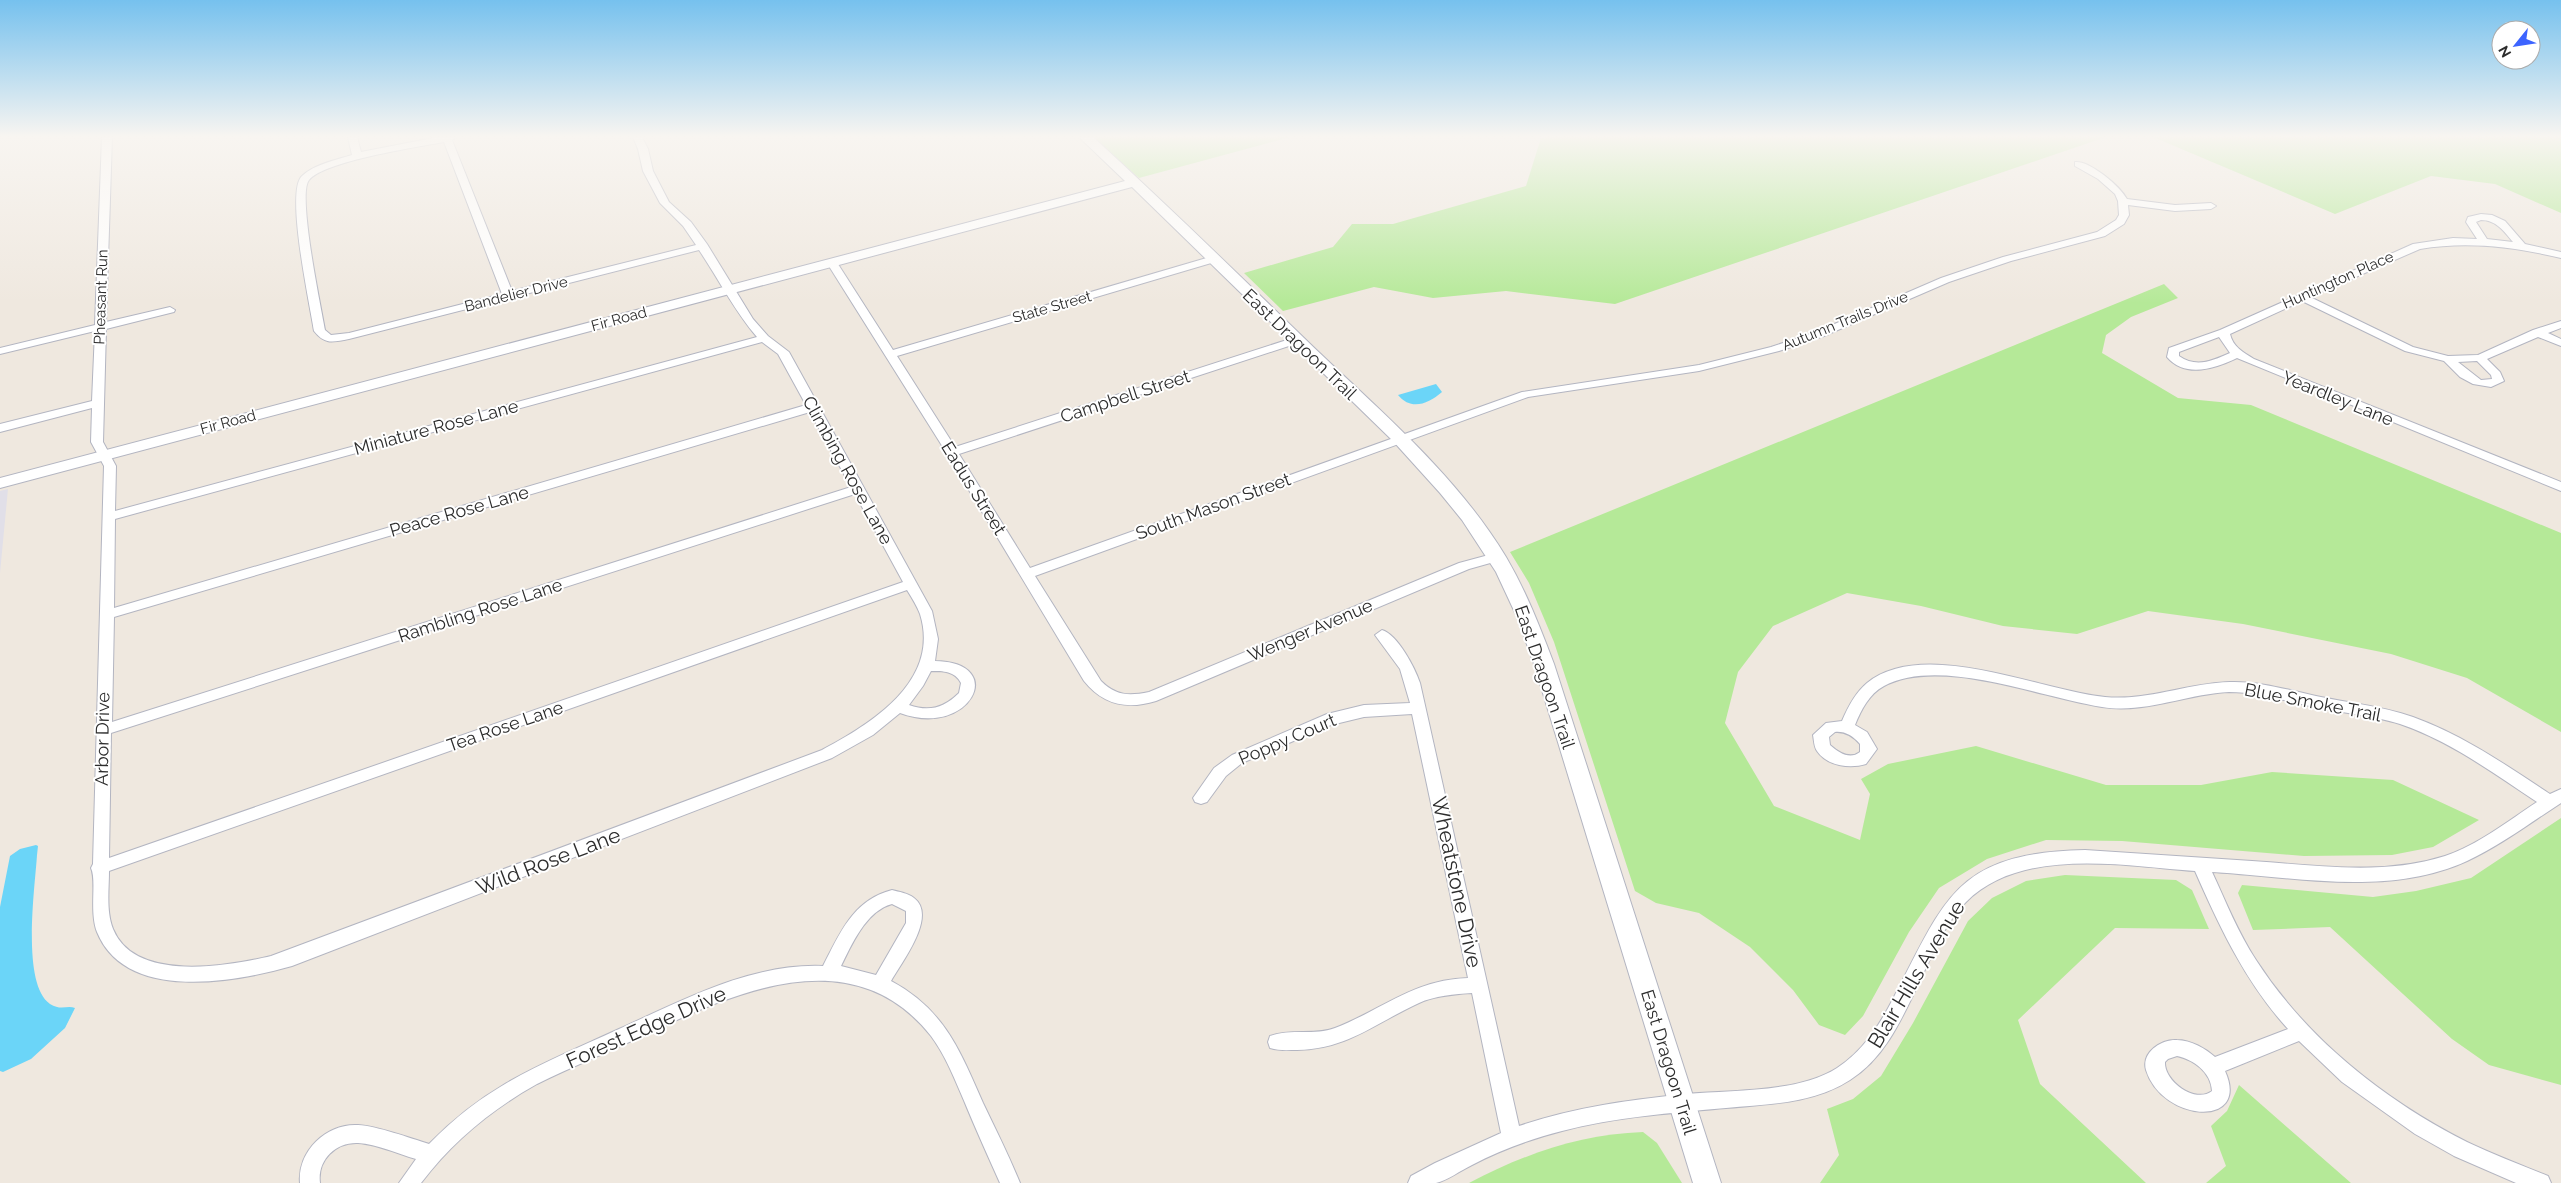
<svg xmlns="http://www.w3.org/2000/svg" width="2561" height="1183" viewBox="0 0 2561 1183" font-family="Raleway,sans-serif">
<rect width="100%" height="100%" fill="#efe8df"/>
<polygon fill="#e1dfe8" points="8,489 0,573 0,491"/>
<g fill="#b5e998">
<polygon points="1093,137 1290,137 1139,178"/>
<polygon points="1545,137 2106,137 1615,304 1506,291 1433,298 1374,287 1283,311 1244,273 1333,247 1352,224 1393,224 1526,186 1541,138"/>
<polygon points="2153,137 2561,137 2561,213 2495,184 2431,176 2335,214"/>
<polygon points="2164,284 2178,298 2131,317 2106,335 2102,353 2178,398 2251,405 2561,533 2561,732 2467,678 2391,654 2243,624 2148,611 2077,634 2003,626 1921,606 1847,593 1773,626 1738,672 1725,723 1774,806 1860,840 1870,794 1861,779 1888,764 1976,746 2106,785 2201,785 2272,772 2393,780 2479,820 2433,847 2392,855 2304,856 2122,841 2046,840 1987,859 1939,888 1909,932 1863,1016 1845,1035 1819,1025 1793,990 1750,947 1699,913 1656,903 1635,891 1554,642 1529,583 1510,552"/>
<polygon points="2561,818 2561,1085 2489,1065 2452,1039 2330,927 2253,930 2238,893 2242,885 2373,897 2416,891 2471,878"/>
<polygon points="2065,875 2176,880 2192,890 2209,929 2115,928 2018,1020 2040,1084 2146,1183 1820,1183 1839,1155 1827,1109 1853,1099 1881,1076 1913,1023 1968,921 1992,898 2026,881"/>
<polygon points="2239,1085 2351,1183 2206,1183 2226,1166 2211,1126 2227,1111"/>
<path d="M1643,1132L1657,1143L1682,1183H1469C1524,1154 1581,1134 1643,1132Z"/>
</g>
<g fill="#6bd5f8">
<path d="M1436,384L1442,392C1428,404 1411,411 1398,395Z"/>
<path d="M36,845L38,846L37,855C35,888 21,984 50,1004C61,1011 67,1005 75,1008L65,1028L31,1059L3,1072L0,1071V907L10,856L20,849Z"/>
</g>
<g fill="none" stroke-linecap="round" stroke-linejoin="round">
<g stroke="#b3b5c1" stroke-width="2">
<g id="street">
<path d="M102,137H112L106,322L170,307L175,310L174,312L106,329L103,442L116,466L115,511L757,337C735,312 718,278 699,250L349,339C333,342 325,345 314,331C310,305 285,191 302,176C315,164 336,160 352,155L348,137H357L361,152L438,137H457L452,140L512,291L696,245L683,226L660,203L643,171L638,149L633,137H642L648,149L653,171L669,202L691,222L707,244L753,319L768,336L789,352L932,611L938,639L935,661C1009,662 970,739 900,713L873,735L832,758L292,966C236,982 126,1003 97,932C89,912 97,880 91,868L93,864L104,466L91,442L92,408L0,432V424L92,401L95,331L0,354V348L95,325ZM444,142L502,294L349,333L331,335L325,330C321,307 297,194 309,180C325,161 417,147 444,142ZM762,342L778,354L806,405L114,608L115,519ZM810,412L851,487L112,722L114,617ZM855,494L903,582L109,858L111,733ZM907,590C912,598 917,606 920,614C941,681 871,724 822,750L271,956C228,966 135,983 113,929C106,911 109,890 109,871ZM931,671C943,671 955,671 961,683L959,693C944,708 929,712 909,705L923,686Z"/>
<path d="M2075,162C2089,160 2120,186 2127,199L2175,205L2211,203L2216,206L2211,209L2175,211L2128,205L2129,215L2124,224L2105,236L2011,261L1949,282L1824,336L1779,351L1699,371L1528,397L1035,576L1101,681C1116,696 1129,696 1149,692L1459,563L1496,553L1503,557L1501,560L1469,569L1156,701C1127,710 1103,705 1084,681L946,452L827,263L828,261H836L893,350L1210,257H1218V261L897,356L955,447L1293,338L1297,337L1303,340L1301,342L959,454L1030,568L1522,392L1699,365L1771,347L1816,332L1941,278L2003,257L2097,232L2116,220L2119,215L2118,201L2115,194L2098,179L2075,166Z"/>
<path d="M2481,214L2492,215L2505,221L2525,244L2561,252V258C2514,247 2468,241 2420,249L2310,297L2413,347L2448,356L2478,355L2533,330L2561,321V328L2548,333L2561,339V346L2538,337L2487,359L2500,372L2504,381L2491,387L2473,384L2460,377L2444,361L2405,351L2302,301L2230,334C2233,347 2243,352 2254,359L2561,482V491L2237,358C2216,368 2186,379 2167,357L2169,348L2220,330L2413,244L2453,238L2477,239L2466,222L2468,217ZM2481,220C2496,220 2504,231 2513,242L2487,239L2476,222ZM2219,337L2230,353C2212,361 2196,368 2179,356V352ZM2477,361L2491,375L2492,379L2481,380L2458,362Z"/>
<path d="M1382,630C1398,635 1415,668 1420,683L1519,1126C1574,1107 1629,1100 1686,1094C1731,1090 1798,1093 1837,1068C1863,1051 1879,1026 1893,999C1946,897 1956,853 2085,850C2141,854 2196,857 2252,861C2316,865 2383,876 2445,856C2478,845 2508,821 2537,802C2493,773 2450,741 2400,724C2372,715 2343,713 2314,707C2286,701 2258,692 2229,692C2186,694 2145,714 2102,707C2042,698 1940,656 1884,686C1869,694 1861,710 1855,725L1867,732L1877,749L1866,764C1850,769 1827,766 1817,751C1814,747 1814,740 1813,735L1826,723L1842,721C1848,707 1855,693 1867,683C1924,637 2041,691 2105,697C2148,701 2188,683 2230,682C2259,681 2288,690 2316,696C2349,703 2382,706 2413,717C2463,735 2506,765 2550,794L2561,789V803C2530,823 2501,845 2467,861C2389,897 2295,877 2212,872C2226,902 2238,933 2256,960C2307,1039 2384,1100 2467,1142C2494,1155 2521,1165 2548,1176L2551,1183H2516L2454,1156L2415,1134L2342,1082L2299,1041L2225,1071C2251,1129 2162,1122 2146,1070C2141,1052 2162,1039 2177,1040C2191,1040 2206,1049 2215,1057L2288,1029C2246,983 2220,928 2195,871C2124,866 2022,846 1966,902C1943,925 1930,960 1916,989C1900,1023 1883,1059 1850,1080C1813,1104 1768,1104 1726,1108C1671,1113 1615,1117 1562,1131C1531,1139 1501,1150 1472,1165C1461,1170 1447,1181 1436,1183C1427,1183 1417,1183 1408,1183L1411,1176L1435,1163L1501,1133L1472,993C1455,994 1434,996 1419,1003C1375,1023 1348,1049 1297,1050C1288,1050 1279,1051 1270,1048L1268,1042L1270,1036C1291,1028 1315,1036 1335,1028C1384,1009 1412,980 1468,978L1412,714L1364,717L1331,725L1242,763L1226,776L1207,802L1201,804L1195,802L1193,798L1214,768L1232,755L1327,714L1364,705L1410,703L1400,669L1375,635ZM1835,732C1845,731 1853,736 1860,744V752C1850,760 1839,753 1830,745L1829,737ZM2177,1056C2194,1060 2211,1072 2212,1091C2195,1104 2164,1081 2165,1062L2168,1059Z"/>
<path d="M892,890C899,892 908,893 914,898C938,916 901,963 891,981C945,1010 960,1051 983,1103C996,1130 1009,1156 1020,1183H1000C988,1156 976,1130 965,1103C955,1080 946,1056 931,1036C852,936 732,994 640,1037C606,1053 571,1067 537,1084C492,1109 452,1142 421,1183H399L416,1159C398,1154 377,1144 358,1143C335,1142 317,1161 320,1183H300C297,1152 326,1123 358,1125C377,1126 410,1138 429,1144C488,1083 545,1063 619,1029C683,1000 751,963 823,966C840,933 853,900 892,890ZM892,904L906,911V923L876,975L841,966C852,944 866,911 892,904Z"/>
</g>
</g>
<g stroke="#b3b5c1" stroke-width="2">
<path id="secondary" d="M1079,137H1093C1164,202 1234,270 1304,338C1375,407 1454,471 1506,557C1526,591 1540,627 1554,664L1721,1183H1693L1534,664L1517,617L1496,572L1462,520L1440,493L1393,441L1132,187L0,488V478L1125,181Z"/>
</g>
<use href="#street" fill="#fff" fill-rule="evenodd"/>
<use href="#secondary" fill="#fff" fill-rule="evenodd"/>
</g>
<linearGradient id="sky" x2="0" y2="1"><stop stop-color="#76c1ee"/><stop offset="0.45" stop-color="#f8f5f1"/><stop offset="1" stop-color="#f8f5f1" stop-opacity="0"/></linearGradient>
<rect width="2561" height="303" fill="url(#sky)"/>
<g text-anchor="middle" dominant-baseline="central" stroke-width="4" stroke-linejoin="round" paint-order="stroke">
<g font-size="15" fill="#2d2d2d" stroke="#fff">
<text transform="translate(2338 280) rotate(-24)">Huntington Place</text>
<text transform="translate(516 294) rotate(-14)">Bandelier Drive</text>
<text transform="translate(101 297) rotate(-88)">Pheasant Run</text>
<text transform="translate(1052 307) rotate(-16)">State Street</text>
<text transform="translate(619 319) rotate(-15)">Fir Road</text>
<text transform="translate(1845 321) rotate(-22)">Autumn Trails Drive</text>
<text transform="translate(228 422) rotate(-15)">Fir Road</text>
</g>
<g font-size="18" fill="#2d2d2d" stroke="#fff">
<text transform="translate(1300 344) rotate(44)">East Dragoon Trail</text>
<text transform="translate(1125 396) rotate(-18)">Campbell Street</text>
<text transform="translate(2338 398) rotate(22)">Yeardley Lane</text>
<text transform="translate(436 427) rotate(-15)">Miniature Rose Lane</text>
<text transform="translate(848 470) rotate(61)">Climbing Rose Lane</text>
<text transform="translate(974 488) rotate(58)">Eadus Street</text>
<text transform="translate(1213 506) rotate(-20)">South Mason Street</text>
<text transform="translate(459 511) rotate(-16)">Peace Rose Lane</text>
<text transform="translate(480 610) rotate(-18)">Rambling Rose Lane</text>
<text transform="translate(1310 630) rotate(-23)">Wenger Avenue</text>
<text transform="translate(1545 677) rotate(71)">East Dragoon Trail</text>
<text transform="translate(2313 702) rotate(11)">Blue Smoke Trail</text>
<text transform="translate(505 726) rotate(-19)">Tea Rose Lane</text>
<text transform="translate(102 739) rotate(-89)">Arbor Drive</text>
<text transform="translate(1287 739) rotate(-23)">Poppy Court</text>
<text transform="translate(1669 1062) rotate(73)">East Dragoon Trail</text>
</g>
<g font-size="21" fill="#2d2d2d" stroke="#fff">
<text transform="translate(548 861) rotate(-21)">Wild Rose Lane</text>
<text transform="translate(1457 882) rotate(78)">Wheatstone Drive</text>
<text transform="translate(1916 974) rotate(-59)">Blair Hills Avenue</text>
<text transform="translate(646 1027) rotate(-24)">Forest Edge Drive</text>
</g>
</g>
<g transform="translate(2516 45) rotate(240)"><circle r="24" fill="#ffffff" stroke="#ababab"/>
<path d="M0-4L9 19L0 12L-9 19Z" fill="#3c64ff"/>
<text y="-8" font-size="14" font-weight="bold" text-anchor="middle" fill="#2d2d2d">N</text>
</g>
</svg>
